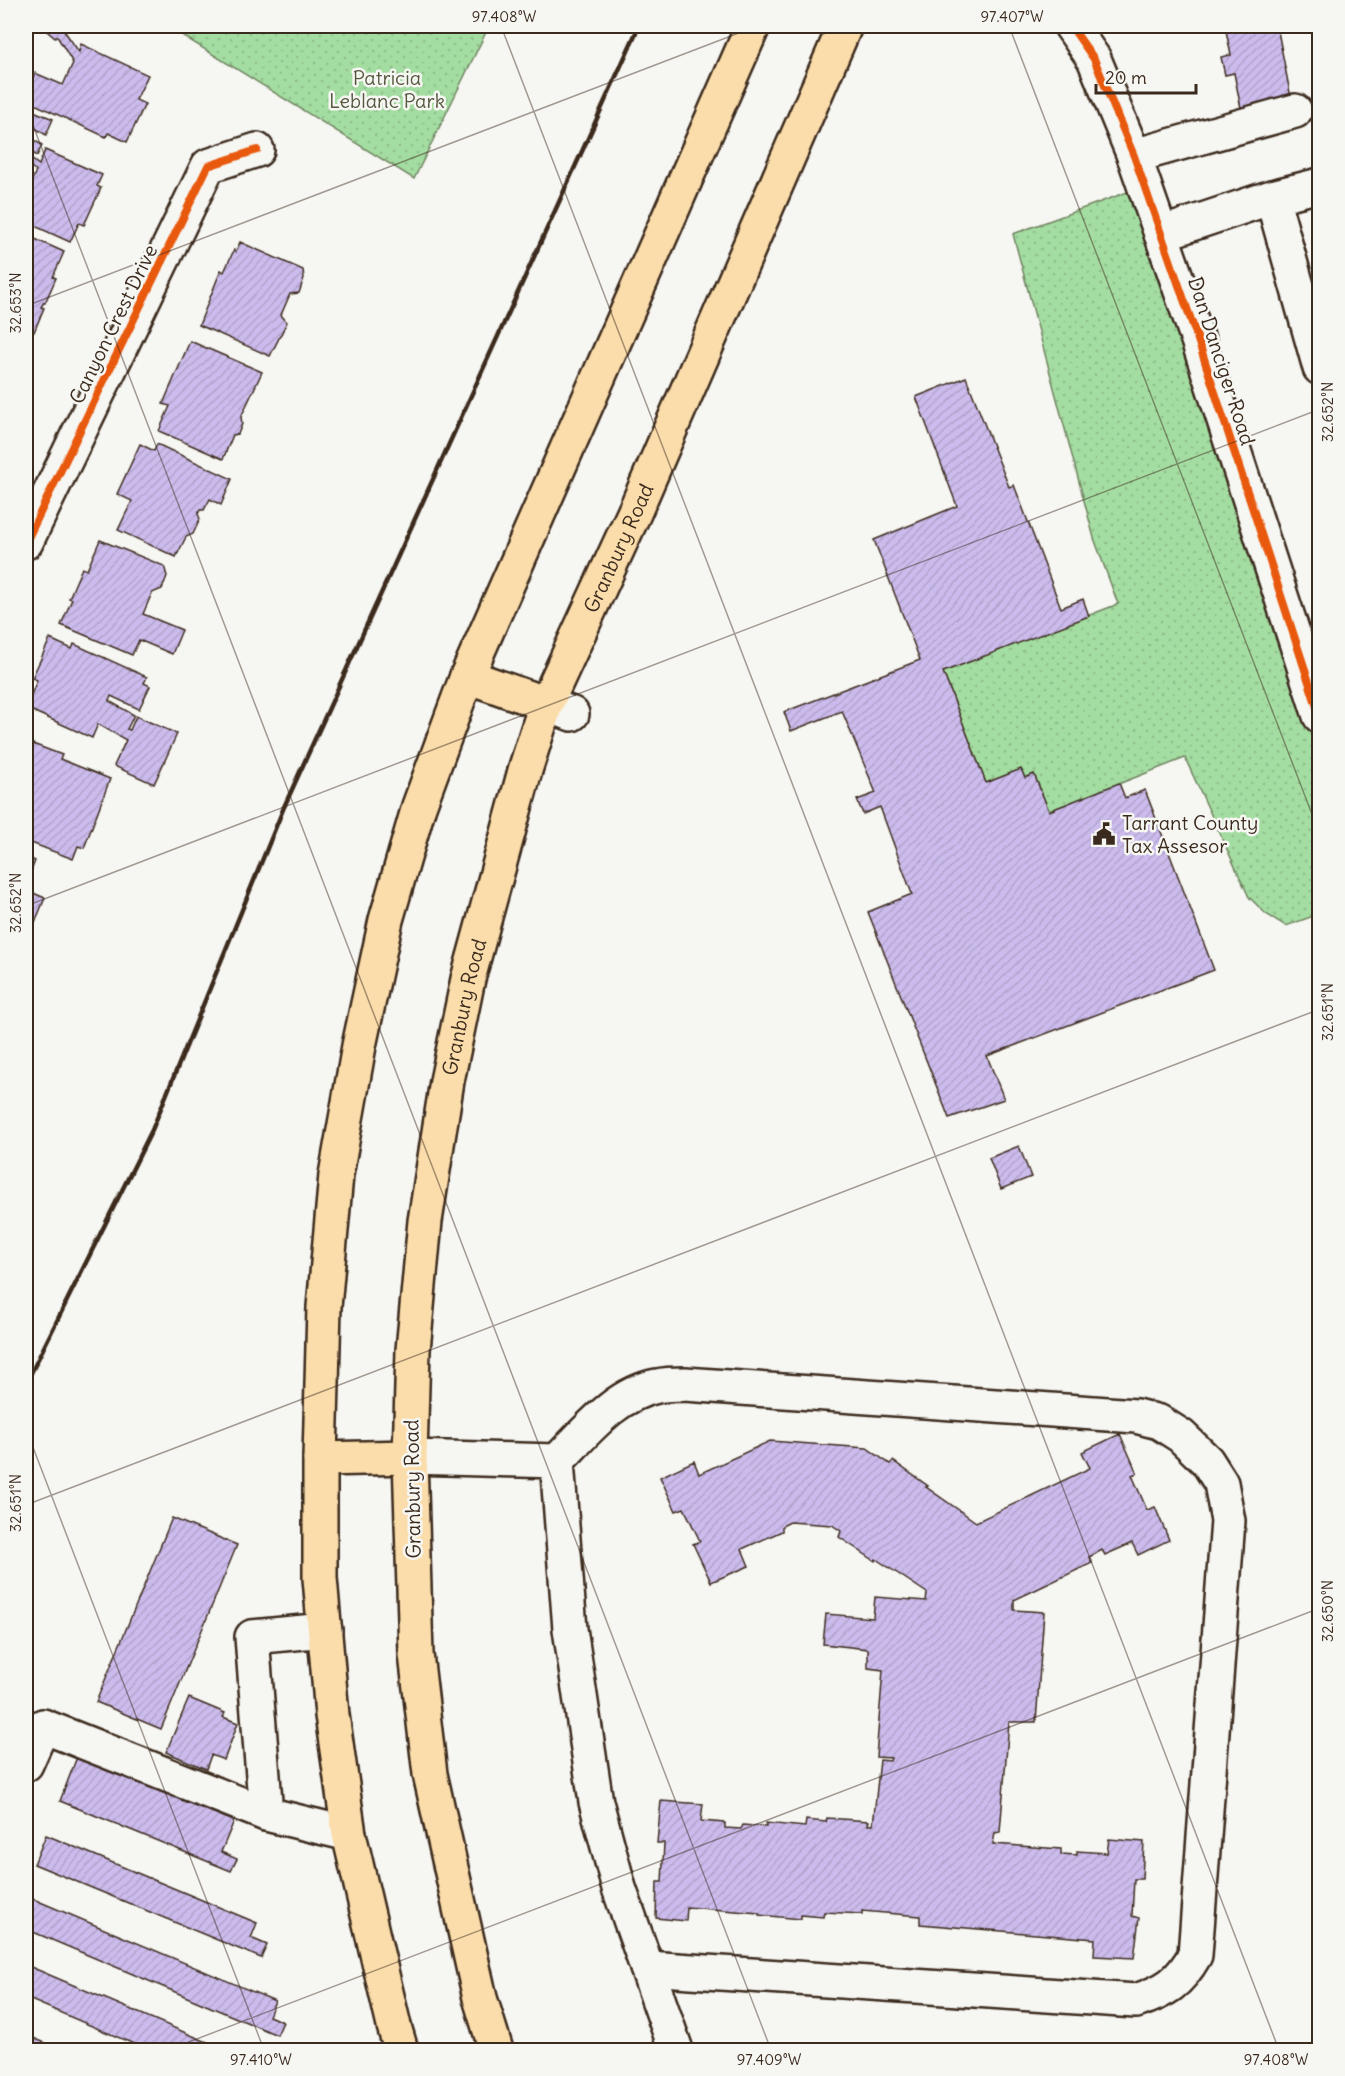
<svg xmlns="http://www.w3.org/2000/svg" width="1345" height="2076" viewBox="0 0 1345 2076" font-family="Delius,sans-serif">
<defs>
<pattern id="grass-dots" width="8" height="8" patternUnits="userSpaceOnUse" patternTransform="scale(1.5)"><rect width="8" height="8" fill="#a4dda2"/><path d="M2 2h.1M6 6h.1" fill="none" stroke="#8ebe8b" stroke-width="1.8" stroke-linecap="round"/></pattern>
<pattern id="building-hatch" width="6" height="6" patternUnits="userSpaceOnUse" patternTransform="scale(1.5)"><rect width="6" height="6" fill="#ccbced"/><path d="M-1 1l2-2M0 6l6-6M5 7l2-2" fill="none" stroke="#b0a2cb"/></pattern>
</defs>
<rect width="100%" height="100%" fill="#f6f6f2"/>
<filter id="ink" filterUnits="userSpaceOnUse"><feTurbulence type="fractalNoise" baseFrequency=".0167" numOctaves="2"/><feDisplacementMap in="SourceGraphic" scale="12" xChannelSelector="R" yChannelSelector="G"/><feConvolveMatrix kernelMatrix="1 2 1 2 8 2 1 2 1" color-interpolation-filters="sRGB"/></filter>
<g filter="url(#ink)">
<g fill="url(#grass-dots)" stroke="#708460" stroke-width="1.5">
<polygon points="167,26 489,26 414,179"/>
<polygon points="1144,186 1319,718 1319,914 1286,926 1266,914 1249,897 1185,758 1049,811 1034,774 1025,778 1021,770 986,783 943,672 1118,604 1094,538 1013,234"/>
</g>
<g fill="url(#building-hatch)" stroke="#3b2a1e" stroke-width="1.5">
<polygon points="41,26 66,26 63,29 79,52 81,44 148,75 136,100 145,104 127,142 108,133 106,137 30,102 32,98 26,94 35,73 63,85 73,63 57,36 55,38"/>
<polygon points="1225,26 1277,26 1291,98 1241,108 1234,73 1225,75 1221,57 1231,55"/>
<polygon points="31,110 53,119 46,135 27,123 26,126 26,114 28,115"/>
<polygon points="26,135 42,145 37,156 26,149"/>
<polygon points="45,150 102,175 97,186 101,188 84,225 79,223 70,242 26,222 26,194 36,171 26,163 26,155 39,165"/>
<polygon points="26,235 64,252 53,277 56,278 45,303 44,302 41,307 44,308 34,332 32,331 27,342"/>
<polygon points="240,242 303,270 304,278 299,293 290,294 281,315 287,322 270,356 199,325 221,270 224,272 234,250 236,252"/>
<polygon points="190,341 262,372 241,417 242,424 238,434 233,435 223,459 159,431 170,406 163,404"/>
<polygon points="966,377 1009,487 1014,485 1061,608 1083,599 1089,616 943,672 986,783 1021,769 1025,778 1034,774 1049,811 1119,783 1125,798 1145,790 1214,970 987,1056 1004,1099 949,1118 868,912 912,894 880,807 863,814 857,800 876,793 842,711 791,731 784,712 920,660 874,540 957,506 916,397"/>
<polygon points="140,444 154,451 157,444 232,479 221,505 210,499 204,510 200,510 198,514 200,519 193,534 186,537 176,557 118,530 132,501 117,494"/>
<polygon points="100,540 164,566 167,576 162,589 152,593 143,614 182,630 172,654 139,640 132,655 61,625 72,599 69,598 82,568 87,570"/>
<polygon points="50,639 72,649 74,644 147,677 144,683 150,686 139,709 111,696 109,701 134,715 127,729 130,730 136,716 177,734 154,784 114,766 126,740 98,724 92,738 26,708 37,680 32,678"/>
<polygon points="33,744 62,755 60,759 110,779 84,848 78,846 73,859 26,841 26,771 28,765 26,763"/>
<polygon points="26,857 35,861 26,884"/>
<polygon points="26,890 45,898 31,932 26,930"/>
<polygon points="1019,1146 1031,1177 1001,1189 989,1158"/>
<polygon points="1120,1434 1137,1473 1132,1475 1147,1510 1155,1507 1169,1540 1138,1555 1132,1543 1105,1555 1102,1550 1089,1557 1092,1563 1014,1600 1014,1610 1044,1612 1036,1722 1009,1722 1000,1832 995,1833 993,1844 1061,1849 1061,1854 1077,1855 1077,1851 1107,1853 1109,1839 1144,1842 1142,1879 1134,1879 1132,1916 1139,1918 1134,1958 1094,1956 1095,1939 920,1924 920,1916 862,1911 862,1914 824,1912 823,1917 801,1915 801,1919 759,1915 759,1913 687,1907 686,1921 656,1918 657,1882 662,1882 664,1843 657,1843 661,1801 703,1804 701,1821 725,1823 725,1828 741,1829 743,1825 766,1827 766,1823 805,1827 806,1820 826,1822 827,1818 869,1821 868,1825 873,1825 880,1760 890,1761 891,1758 876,1757 883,1670 868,1668 868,1649 823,1644 826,1614 873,1618 875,1597 926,1601 927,1593 876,1559 875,1561 839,1537 841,1531 832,1525 790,1522 782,1526 782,1531 742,1549 749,1566 711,1582 693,1544 700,1541 684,1508 676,1511 660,1477 694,1461 699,1474 770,1441 867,1448 890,1464 893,1461 928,1486 926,1487 976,1522 1090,1468 1082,1452"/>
<polygon points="172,1518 237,1545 161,1729 96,1702"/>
<polygon points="189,1698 225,1713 223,1717 238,1723 224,1760 211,1755 206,1769 166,1752"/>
<polygon points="77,1757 234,1821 221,1852 237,1859 231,1871 60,1801"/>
<polygon points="46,1835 257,1923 251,1938 267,1945 261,1958 34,1864"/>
<polygon points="26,1896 275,2001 269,2016 283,2022 277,2035 26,1929"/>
<polygon points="26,1965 226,2050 148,2050 26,1998"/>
<polygon points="26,2035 62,2050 26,2050"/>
</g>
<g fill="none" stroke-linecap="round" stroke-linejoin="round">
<g stroke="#3b2a1e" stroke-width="38">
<g id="minor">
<polyline points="1071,26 1094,59 1134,156 1198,340 1320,716"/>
<polyline points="1134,156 1295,111"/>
<polyline points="1272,197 1320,368"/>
<polyline points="1161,234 1272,197 1320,185"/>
<polyline points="26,542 208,166 257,150"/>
<polyline points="546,704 572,714"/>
<polyline points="410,1457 557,1461 570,1629 596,1802 619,1888 676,2050"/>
<path d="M557,1461C586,1432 615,1394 657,1386C666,1384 676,1384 685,1384L1136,1416L1159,1422L1181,1436L1207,1461L1221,1483L1228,1521L1195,1955C1179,1983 1166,1991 1136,2001L647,1968"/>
<polyline points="325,1630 252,1637 266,1814 349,1834"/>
<polyline points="26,1764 43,1726 266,1814"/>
</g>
</g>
<g stroke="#3b2a1e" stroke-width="38">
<g id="major">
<polyline points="467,676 546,704"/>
<polyline points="320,1459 410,1457"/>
<polyline points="401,2050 394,2026 349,1834 332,1715 320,1578 320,1459 324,1307 336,1175 359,1046 386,920 419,806 467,676 753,26"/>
<path id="s1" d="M496,2050L480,1998L430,1774L416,1654L410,1457L413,1350L425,1221L447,1081L468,979L526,767L546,704L635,511L845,26"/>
</g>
</g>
<use href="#minor" stroke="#f6f6f2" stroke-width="33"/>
<use href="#major" stroke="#fbddab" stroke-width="33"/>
<polyline stroke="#3b2a1e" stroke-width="4.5" points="26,1383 152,1130 284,807 639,26"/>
<g stroke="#f6f6f2" stroke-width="11">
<g id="cycleway">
<polyline points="1071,26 1094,59 1134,156 1198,340 1320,716"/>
<polyline points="26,542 208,166 257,150"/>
</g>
</g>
<use href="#cycleway" stroke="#e8590c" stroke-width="8"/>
</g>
</g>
<path fill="none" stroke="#3b2a1e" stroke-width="1.5" stroke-opacity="0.45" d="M501,26L1279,2050M1009,26L1320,835M26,107L771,2050M26,306L757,26M26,906L1320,409M26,1429L264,2050M26,1505L1320,1009M168,2050L1320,1608"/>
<defs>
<g id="civic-bare" transform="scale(1.8)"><path d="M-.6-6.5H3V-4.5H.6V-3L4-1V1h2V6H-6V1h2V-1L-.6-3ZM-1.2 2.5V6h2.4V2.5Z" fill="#3b2a1e" stroke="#f6f6f2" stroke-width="2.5" paint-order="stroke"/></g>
</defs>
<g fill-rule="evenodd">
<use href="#civic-bare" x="1104" y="834"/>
</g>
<g text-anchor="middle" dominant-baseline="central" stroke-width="5" stroke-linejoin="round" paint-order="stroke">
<g font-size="20" fill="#55573f" stroke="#f6f6f2">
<text x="387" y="77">Patricia<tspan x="387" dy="23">Leblanc Park</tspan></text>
</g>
<g font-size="20" fill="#3b2a1e" stroke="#f6f6f2">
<text transform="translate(113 324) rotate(-64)">Canyon Crest Drive</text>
<text transform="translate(1222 361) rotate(72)">Dan Danciger Road</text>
<text stroke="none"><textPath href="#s1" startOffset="1542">Granbury Road</textPath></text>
<text stroke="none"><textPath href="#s1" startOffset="1056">Granbury Road</textPath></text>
<text transform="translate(412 1489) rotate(-91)">Granbury Road</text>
</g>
<g font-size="20" fill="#3b2a1e" stroke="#f6f6f2" text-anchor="start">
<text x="1122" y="822">Tarrant County<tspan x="1122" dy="23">Tax Assesor</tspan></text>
</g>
</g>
<rect width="1345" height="2076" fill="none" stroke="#f6f6f2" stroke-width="66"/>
<path d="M1096 84v9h100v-9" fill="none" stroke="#3b2a1e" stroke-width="3"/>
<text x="1105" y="84" font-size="18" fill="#3b2a1e" stroke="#f6f6f2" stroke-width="4.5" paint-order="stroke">20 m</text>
<rect x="33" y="33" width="1279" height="2010" fill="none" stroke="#3b2a1e" stroke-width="2"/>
<g font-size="15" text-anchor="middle" fill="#3b2a1e">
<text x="504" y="22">97.408°W</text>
<text x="1012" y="22">97.407°W</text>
<text transform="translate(16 303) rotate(-90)" y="5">32.653°N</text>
<text transform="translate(1328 412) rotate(-90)" y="5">32.652°N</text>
<text transform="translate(16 903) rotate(-90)" y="5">32.652°N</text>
<text transform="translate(1328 1012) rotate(-90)" y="5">32.651°N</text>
<text transform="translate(16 1503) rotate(-90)" y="5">32.651°N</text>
<text transform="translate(1328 1611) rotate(-90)" y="5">32.650°N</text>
<text x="261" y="2065">97.410°W</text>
<text x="769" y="2065">97.409°W</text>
<text x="1276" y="2065">97.408°W</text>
</g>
</svg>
